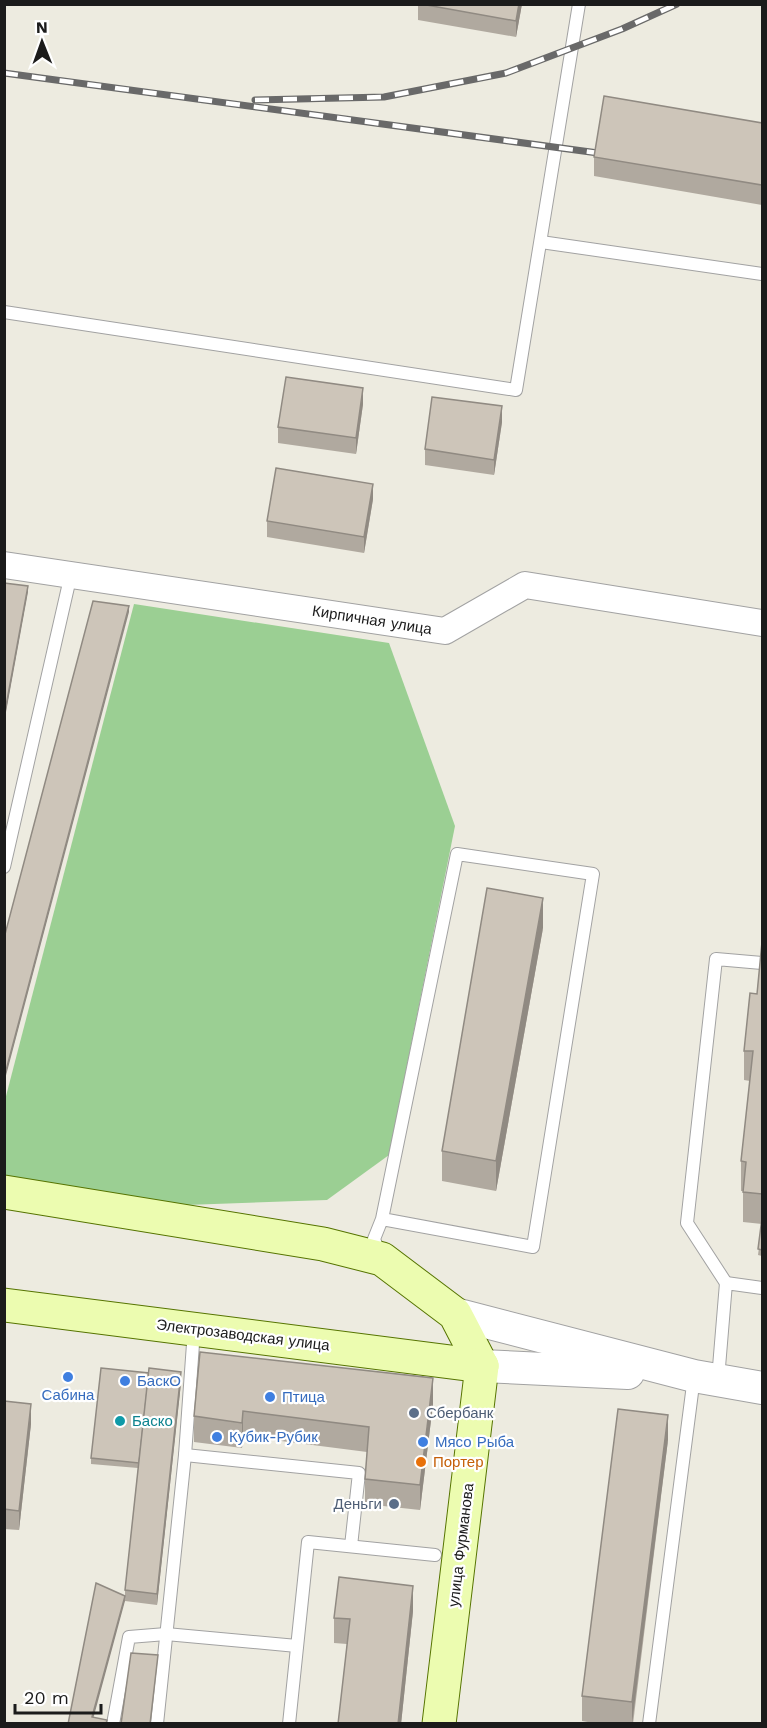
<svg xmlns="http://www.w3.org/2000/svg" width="767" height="1728" viewBox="0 0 767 1728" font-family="'Work Sans',sans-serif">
<rect width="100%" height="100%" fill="#edebe0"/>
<polygon fill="#9bcf93" points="134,604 389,643 455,826 389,1155 327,1200 186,1205 5,1184 5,1100"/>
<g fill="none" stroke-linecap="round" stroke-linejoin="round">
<g stroke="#a2a2a2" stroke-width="14">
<g id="service">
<polyline points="541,242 762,274"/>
<polyline points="4,312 516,390 579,4"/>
<polyline points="4,867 71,574"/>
<polyline points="380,1255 374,1239 382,1219 533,1247 593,874 457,854 382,1219"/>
<polyline points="726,1283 687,1223 716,959 762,963"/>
<polyline points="718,1379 726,1283 762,1288"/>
<polyline points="185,1455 359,1473 351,1546"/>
<polyline points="113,1724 129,1637 166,1634 297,1646"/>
<polyline points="157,1724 185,1455 194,1330"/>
<polyline points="289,1724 308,1542 435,1555"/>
<polyline points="649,1724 694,1377"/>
</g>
</g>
<g stroke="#a2a2a2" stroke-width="28">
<polyline id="minor" points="4,565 445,631 525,585 762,623"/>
</g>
<g stroke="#a2a2a2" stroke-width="34">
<g id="tertiary">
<polyline points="455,1314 694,1376 762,1388"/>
<polyline points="482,1366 628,1373"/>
</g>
</g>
<g stroke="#567400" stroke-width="35">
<g id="secondary">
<polyline points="4,1192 323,1244 382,1259 455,1314 482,1366"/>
<polyline points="4,1305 482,1366"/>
<polyline points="439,1724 482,1366"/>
</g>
</g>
<use href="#service" stroke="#fff" stroke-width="12"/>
<use href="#minor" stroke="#fff" stroke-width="26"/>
<use href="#tertiary" stroke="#fff" stroke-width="32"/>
<use href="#secondary" stroke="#ecfcb0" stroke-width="33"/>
<g stroke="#696969" stroke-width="7">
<g id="rail">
<polyline points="4,73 598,153"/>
<polyline points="255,100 384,97 506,73 622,29 677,4"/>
</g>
</g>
<use href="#rail" stroke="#fff" stroke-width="4.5" stroke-dasharray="14" stroke-linecap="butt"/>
</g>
<g fill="#b0a99f">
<polygon points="418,4 522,4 516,37 418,20"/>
<polygon points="762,123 762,205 594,176 594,157"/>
<polygon points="363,404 356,454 278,443 278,427"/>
<polygon points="502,422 494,475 425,465 425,449"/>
<polygon points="373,499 364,553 267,537 267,521"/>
<polygon points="543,928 496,1191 442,1181 442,1151"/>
<polygon points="762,942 762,1256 758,1255 762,1224 743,1222 743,1191 741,1191 741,1161 750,1081 744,1080 744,1051 757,994"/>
<polygon points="200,1352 433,1404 420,1510 365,1504 365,1479 367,1452 243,1436 242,1448 194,1442 194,1416"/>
<polygon points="181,1383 157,1605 125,1601 125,1590 138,1468 91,1464 91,1458"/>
<polygon points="4,1401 31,1424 19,1530 4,1529"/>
<polygon points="668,1440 633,1724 599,1724 582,1721 582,1696"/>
<polygon points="413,1611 401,1724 338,1724 347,1644 334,1643 334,1618"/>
</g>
<g fill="#908a82">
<polygon points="519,4 522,4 516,37 516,21"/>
<polygon points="363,388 363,404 356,454 356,438"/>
<polygon points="502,406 502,422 494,475 494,460"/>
<polygon points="373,484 373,499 364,553 364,537"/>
<polygon points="28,586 28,592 4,723 4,717"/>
<polygon points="129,606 129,612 4,1083 4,1078"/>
<polygon points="543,898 543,928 496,1191 496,1161"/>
<polygon points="181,1372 181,1383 157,1605 157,1594"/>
<polygon points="433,1378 433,1404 420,1510 420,1485"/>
<polygon points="31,1404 31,1424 19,1530 19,1511"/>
<polygon points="243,1411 243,1436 242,1448 242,1423"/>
<polygon points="668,1415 668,1440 632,1724 632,1702"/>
<polygon points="413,1586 413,1611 401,1724 398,1724"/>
<polygon points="125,1596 125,1601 92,1723 92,1717"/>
</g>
<g fill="#cdc5b9" stroke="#908a82" stroke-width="1.5">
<polygon points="421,4 519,4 516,21"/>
<polygon points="604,96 762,123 762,185 594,157"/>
<polygon points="286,377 363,388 356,438 278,427"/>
<polygon points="432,397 502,406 494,460 425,449"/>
<polygon points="276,468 373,484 364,537 267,521"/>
<polygon points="4,583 28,586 4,717"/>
<polygon points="93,601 129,606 4,1078 4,938"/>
<polygon points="487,888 543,898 496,1161 442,1151"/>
<polygon points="762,942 762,1194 743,1192 746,1162 741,1161 753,1051 744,1051 750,993 757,994"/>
<polygon points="762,1218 762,1250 758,1249"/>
<polygon points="200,1352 433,1378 420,1485 365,1479 369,1427 243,1411 242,1423 194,1416"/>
<polygon points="101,1368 149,1373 139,1463 91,1458"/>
<polygon points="149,1368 181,1372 157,1594 125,1590"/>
<polygon points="4,1401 31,1404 19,1511 4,1509"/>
<polygon points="618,1409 668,1415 632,1702 582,1696"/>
<polygon points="339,1577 413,1586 398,1724 338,1724 350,1619 334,1618"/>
<polygon points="96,1583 125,1596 92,1717 107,1720 106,1724 68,1724"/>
<polygon points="131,1653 158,1655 150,1724 121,1724"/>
</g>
<g fill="#3f7fe0" stroke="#fff" stroke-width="2">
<circle cx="68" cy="1377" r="6"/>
<circle cx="125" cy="1381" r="6"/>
<circle cx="270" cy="1397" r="6"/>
<circle cx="217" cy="1437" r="6"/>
<circle cx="423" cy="1442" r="6"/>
</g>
<g fill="#5c6f8a" stroke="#fff" stroke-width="2">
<circle cx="414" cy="1413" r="6"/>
<circle cx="394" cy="1504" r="6"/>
</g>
<circle fill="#0f9aa8" stroke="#fff" stroke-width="2" cx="120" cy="1421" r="6"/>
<circle fill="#e8710a" stroke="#fff" stroke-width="2" cx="421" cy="1462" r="6"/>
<g text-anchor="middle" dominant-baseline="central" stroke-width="4.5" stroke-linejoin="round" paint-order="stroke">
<g font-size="15" fill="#1b1b1b" stroke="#fff">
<text transform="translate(372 620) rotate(9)">Кирпичная улица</text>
<text transform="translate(243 1335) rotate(7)">Электрозаводская улица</text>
<text transform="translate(461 1545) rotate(-83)">улица Фурманова</text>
</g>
<g font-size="15" fill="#366cbe" stroke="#fff" text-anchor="start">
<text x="137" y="1381">БаскО</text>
<text x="68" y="1395" text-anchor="middle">Сабина</text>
<text x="282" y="1397">Птица</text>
<text x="229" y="1437">Кубик-Рубик</text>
<text x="435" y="1442">Мясо Рыба</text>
</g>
<g font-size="15" fill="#4e5e75" stroke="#fff" text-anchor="start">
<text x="426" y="1413">Сбербанк</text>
<text x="382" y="1504" text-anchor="end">Деньги</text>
</g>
<g font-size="15" fill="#0d838f" stroke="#fff" text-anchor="start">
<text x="132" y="1421">Баско</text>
</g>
<g font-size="15" fill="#c56008" stroke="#fff" text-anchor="start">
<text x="433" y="1462">Портер</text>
</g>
</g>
<rect width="767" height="1728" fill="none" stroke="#1b1b1b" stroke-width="12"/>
<g transform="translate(42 42) rotate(359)" stroke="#ffffff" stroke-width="4.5" paint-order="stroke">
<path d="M0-4.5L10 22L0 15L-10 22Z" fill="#1b1b1b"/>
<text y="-9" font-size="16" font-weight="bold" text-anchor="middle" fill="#1b1b1b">N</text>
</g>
<path d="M15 1704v9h86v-9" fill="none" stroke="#1b1b1b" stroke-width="3"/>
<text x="24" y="1704" font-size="18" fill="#1b1b1b" stroke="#ffffff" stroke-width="4.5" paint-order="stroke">20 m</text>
</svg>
